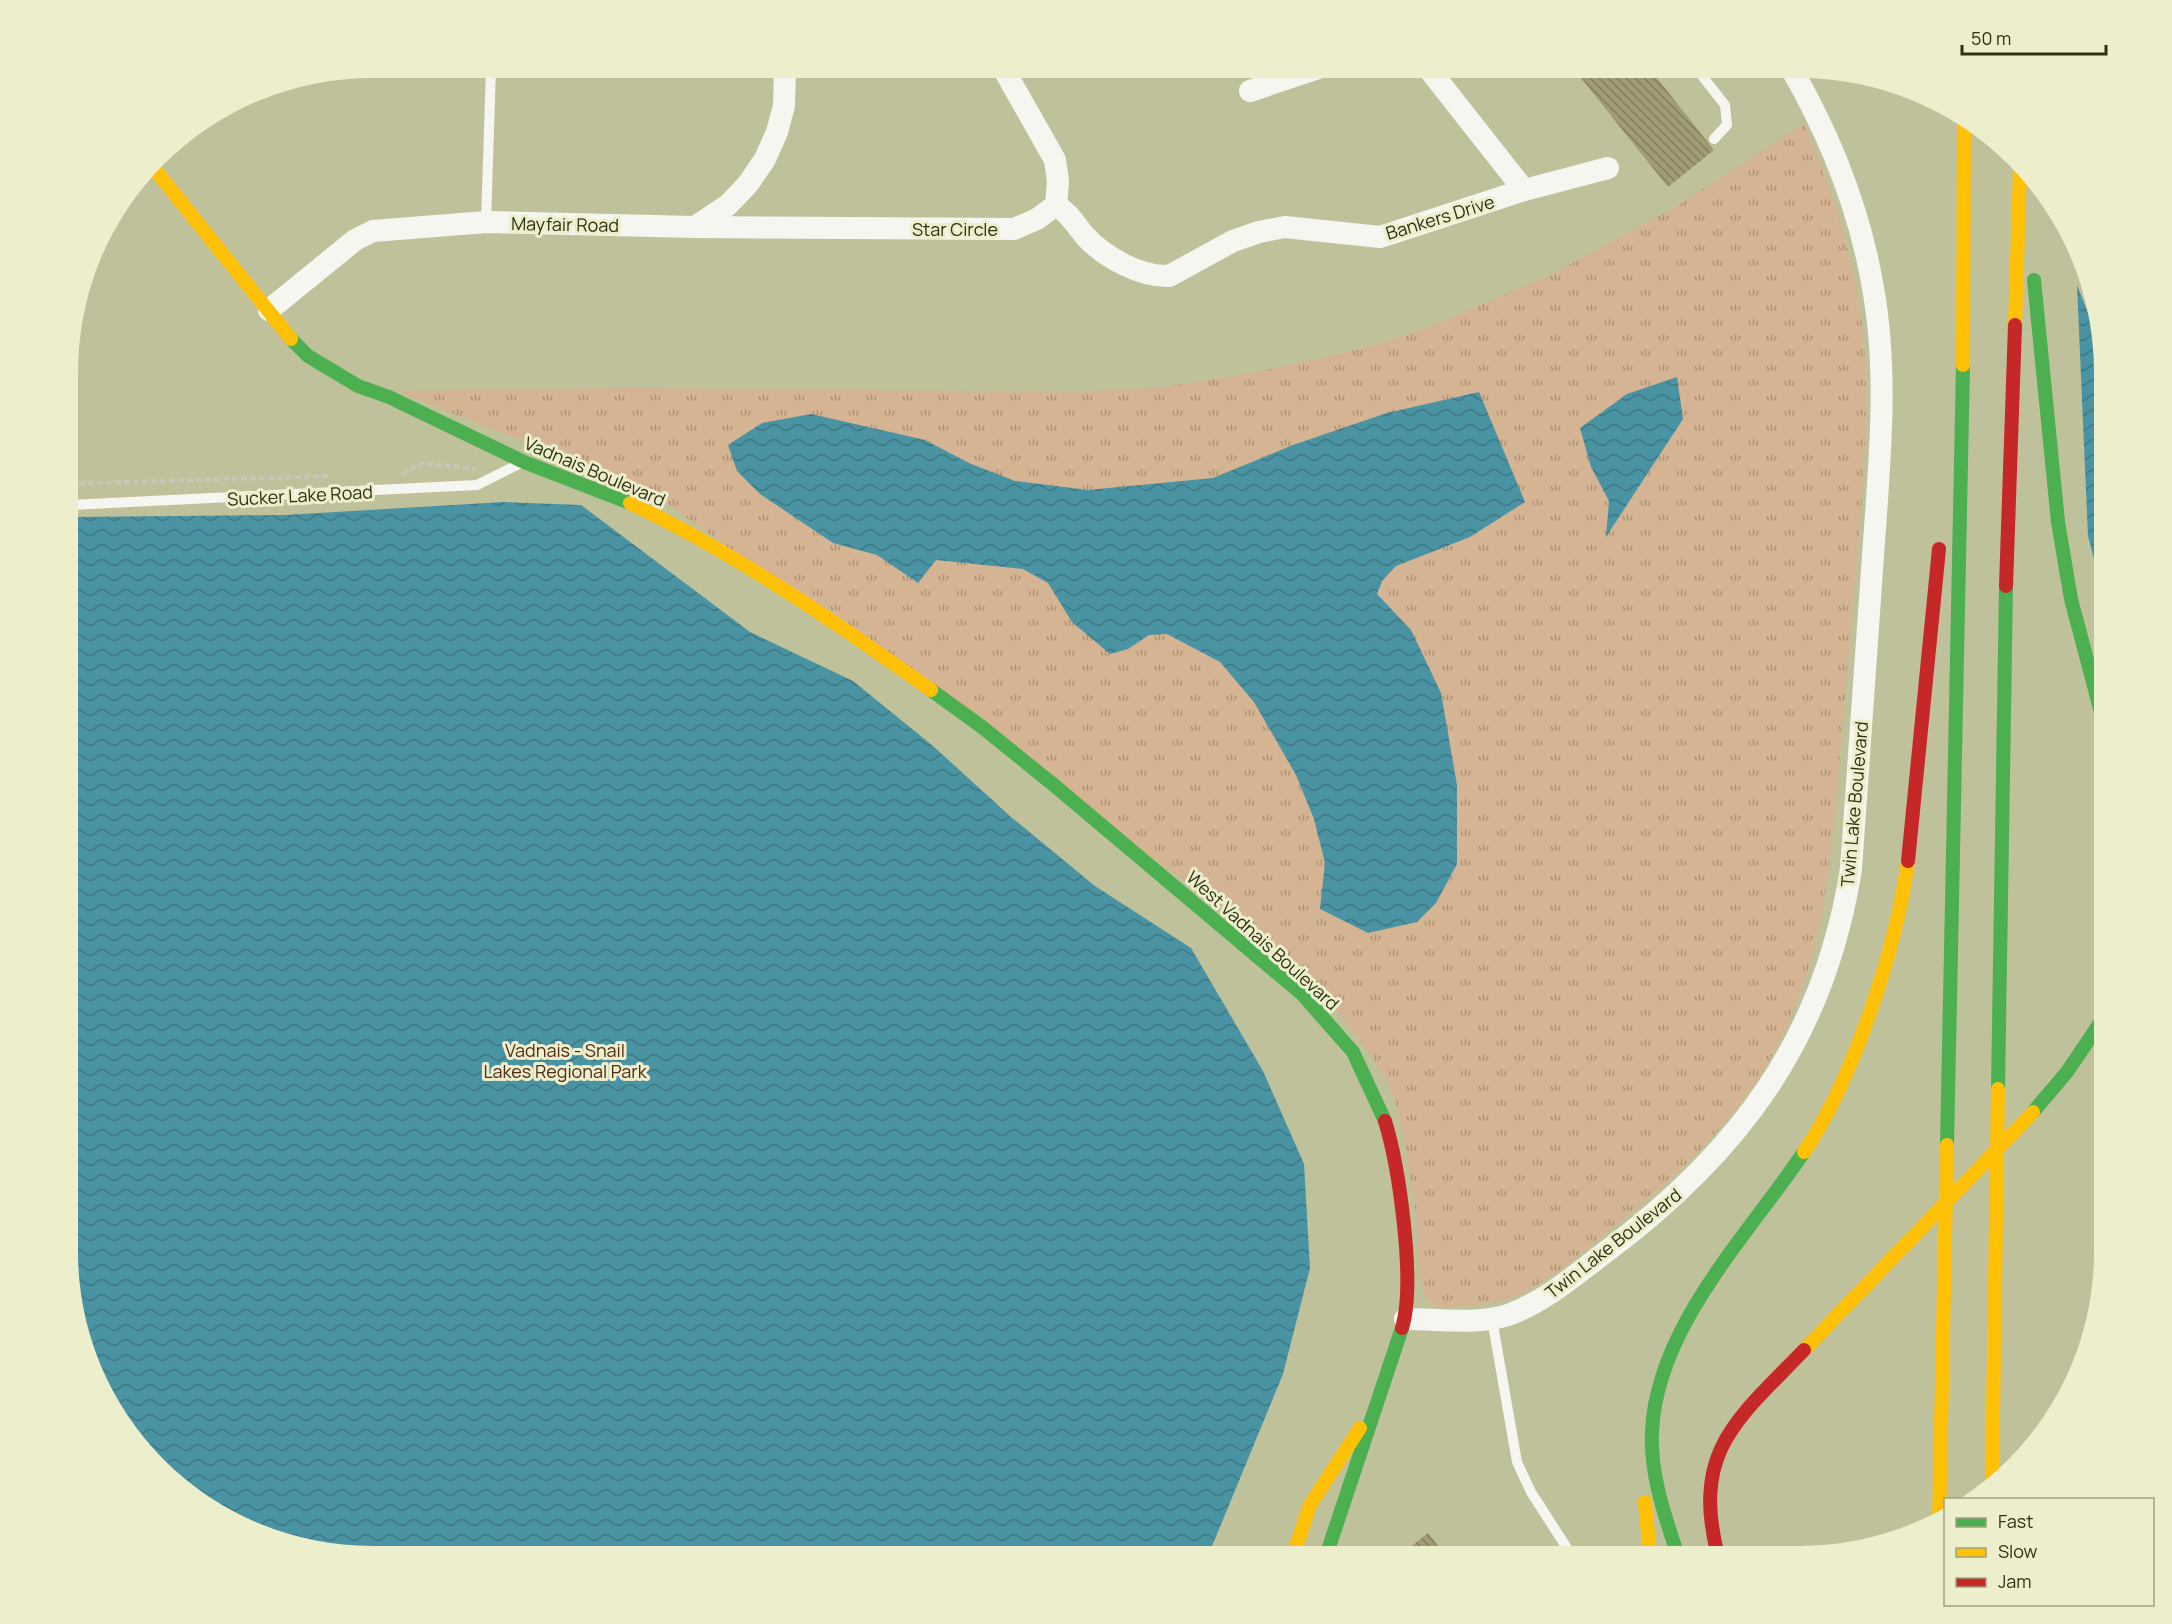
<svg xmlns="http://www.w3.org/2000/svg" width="2172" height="1624" viewBox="0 0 2172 1624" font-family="Manrope,sans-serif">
<defs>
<pattern id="park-tufts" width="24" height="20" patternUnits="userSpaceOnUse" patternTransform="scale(1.5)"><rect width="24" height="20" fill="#d4b492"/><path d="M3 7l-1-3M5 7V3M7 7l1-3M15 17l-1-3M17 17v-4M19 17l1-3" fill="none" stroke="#ac9376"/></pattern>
<pattern id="water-waves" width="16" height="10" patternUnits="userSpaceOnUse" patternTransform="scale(1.5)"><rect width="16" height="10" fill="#4993a3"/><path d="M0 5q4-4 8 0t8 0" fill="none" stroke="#3d7884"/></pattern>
<pattern id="building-back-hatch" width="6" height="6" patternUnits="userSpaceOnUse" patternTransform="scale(1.5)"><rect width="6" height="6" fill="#a29c74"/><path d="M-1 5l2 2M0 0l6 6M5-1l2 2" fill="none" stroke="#84805e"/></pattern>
</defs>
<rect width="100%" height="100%" fill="#bfc19b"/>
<path fill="url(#park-tufts)" d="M1804,123C1834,192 1857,267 1864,343C1871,439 1858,538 1850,634C1846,689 1841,743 1836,798C1829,877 1821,955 1786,1028C1747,1114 1680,1174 1608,1232C1563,1268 1526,1304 1466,1306C1457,1306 1446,1308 1438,1306C1431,1305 1428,1301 1425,1295C1416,1277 1420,1243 1417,1222C1413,1189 1407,1156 1401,1123C1388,1055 1311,981 1261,937L668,504L593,469L396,391L634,388L1080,392L1164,387L1258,372L1365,348L1427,328L1548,276L1677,206Z"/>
<g fill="url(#water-waves)">
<polygon points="2077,285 2101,346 2104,371 2104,597 2088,536"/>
<polygon points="1677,377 1683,419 1606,537 1609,501 1591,467 1580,428 1627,394"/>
<polygon points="1479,392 1525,502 1470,537 1396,566 1382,581 1377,594 1411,630 1441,693 1457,785 1457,864 1436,903 1417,922 1368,933 1320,909 1325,863 1314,819 1296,775 1254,702 1220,662 1167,634 1149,635 1128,649 1110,654 1072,622 1048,583 1023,569 936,560 918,583 877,555 833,543 760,494 737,471 728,445 762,423 811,414 925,440 969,463 1015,481 1088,490 1213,478 1293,445 1387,413"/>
<polygon points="503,502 581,505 750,632 853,681 933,746 1011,817 1095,886 1191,948 1263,1071 1304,1164 1310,1268 1283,1374 1208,1556 352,1556 256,1533 171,1481 99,1387 68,1273 70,517 285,515"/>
</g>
<g fill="url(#building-back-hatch)">
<polygon points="1573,68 1649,68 1714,150 1668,187"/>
<polygon points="1428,1533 1446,1556 1399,1556"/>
</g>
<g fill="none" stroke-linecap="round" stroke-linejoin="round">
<g stroke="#c6c7ba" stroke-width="4" stroke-dasharray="6 3" stroke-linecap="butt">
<polyline points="403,474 423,463 476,469"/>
<polyline points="70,484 330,476"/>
</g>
<g stroke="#f5f6f0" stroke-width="10">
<polyline points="1696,68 1725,105 1727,125 1714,139"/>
<polyline points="486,222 491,68"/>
<polyline points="70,505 477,485 519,464"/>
<polyline points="1492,1319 1517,1462 1531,1492 1572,1556"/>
</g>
<g stroke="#f5f6f0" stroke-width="22">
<polyline points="1428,68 1524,190"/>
<polyline points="1250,91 1318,68"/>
<path d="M1056,205C1069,213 1075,224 1085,236C1104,257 1140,277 1169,276L1233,241L1259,232L1285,227L1380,237L1524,190L1608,168"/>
<polyline points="695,227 1014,229 1037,219 1056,205 1058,181 1055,160 1003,68"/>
<polyline points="269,310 355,240 373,231 486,222 695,227 728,205 748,184 765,159 777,132 784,106 785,68"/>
<path d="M1405,1319C1437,1319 1477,1325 1508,1315C1544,1302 1574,1276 1603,1254C1739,1153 1824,1039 1851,869C1858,764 1866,660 1873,556C1879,467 1889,376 1873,288C1860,210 1830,136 1791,68"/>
</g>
<g stroke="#4caf50" stroke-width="14">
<polyline points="2034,280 2058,522 2071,599 2104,724"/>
<polyline points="291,339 308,356 358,386 389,397 524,462 630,503"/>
<polyline points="931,690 982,727 1055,786 1302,994 1353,1052 1385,1121"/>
<polyline points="1998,1089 2006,586"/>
<polyline points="2033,1112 2067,1072 2104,1017"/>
<polyline points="1947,1145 1963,365"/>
<polyline points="1326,1556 1402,1328"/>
<path d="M1678,1556C1665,1516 1650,1475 1652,1432C1656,1328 1748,1235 1804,1152"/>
</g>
<g stroke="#ffc107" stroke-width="14">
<polyline points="152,166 291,339"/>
<polyline points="2015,325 2020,169"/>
<polyline points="1963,365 1964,120"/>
<path d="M630,503C737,554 835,622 931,690"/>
<path d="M1804,1152C1854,1078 1896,949 1908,861"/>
<polyline points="1804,1350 2033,1112"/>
<polyline points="1992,1481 1998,1089"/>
<polyline points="1645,1502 1650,1556"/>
<polyline points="1939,1522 1947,1145"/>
<polyline points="1293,1556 1310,1505 1360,1428"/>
</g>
<g stroke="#c62828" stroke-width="14">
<polyline points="2006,586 2015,325"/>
<polyline points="1908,861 1939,549"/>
<path d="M1385,1121C1399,1167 1416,1283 1402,1328"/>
<path d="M1718,1556C1691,1450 1737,1420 1804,1350"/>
</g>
</g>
<g text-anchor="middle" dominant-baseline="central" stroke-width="6" stroke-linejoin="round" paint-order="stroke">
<g font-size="18" fill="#2f3014" stroke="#eceecc">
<text transform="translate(1440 217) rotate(-17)">Bankers Drive</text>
<text transform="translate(565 224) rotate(1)">Mayfair Road</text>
<text x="955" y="229">Star Circle</text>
<text transform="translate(595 471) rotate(23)">Vadnais Boulevard</text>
<text transform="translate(300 495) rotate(-3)">Sucker Lake Road</text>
<text transform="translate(1854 804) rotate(-85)">Twin Lake Boulevard</text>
<text transform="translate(1263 940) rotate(42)">West Vadnais Boulevard</text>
<text transform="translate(1613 1243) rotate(-38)">Twin Lake Boulevard</text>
</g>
<g font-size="18" fill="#502a14" stroke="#eceecc">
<text x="565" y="1050">Vadnais - Snail<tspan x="565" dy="21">Lakes Regional Park</tspan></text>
</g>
</g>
<path d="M0 0H2172V1624H0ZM372 78H1800A294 294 0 0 1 2094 372V1252A294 294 0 0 1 1800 1546H372A294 294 0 0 1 78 1252V372A294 294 0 0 1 372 78Z" fill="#eceecc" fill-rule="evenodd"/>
<rect x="1944" y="1498" width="210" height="108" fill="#eceecc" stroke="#a0a282" stroke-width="1.5"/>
<rect x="1956" y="1518" width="30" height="9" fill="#4caf50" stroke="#a0a282" stroke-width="1.5"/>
<text x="1998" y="1528" font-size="18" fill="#2f3014">Fast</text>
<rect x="1956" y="1548" width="30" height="9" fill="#ffc107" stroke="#a0a282" stroke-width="1.5"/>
<text x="1998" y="1558" font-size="18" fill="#2f3014">Slow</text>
<rect x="1956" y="1578" width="30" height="9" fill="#c62828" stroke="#a0a282" stroke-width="1.5"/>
<text x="1998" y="1588" font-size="18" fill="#2f3014">Jam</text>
<path d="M1962 45v9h144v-9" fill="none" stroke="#2f3014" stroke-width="3"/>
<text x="1971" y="45" font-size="18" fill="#2f3014" stroke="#eceecc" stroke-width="4.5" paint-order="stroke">50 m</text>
</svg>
